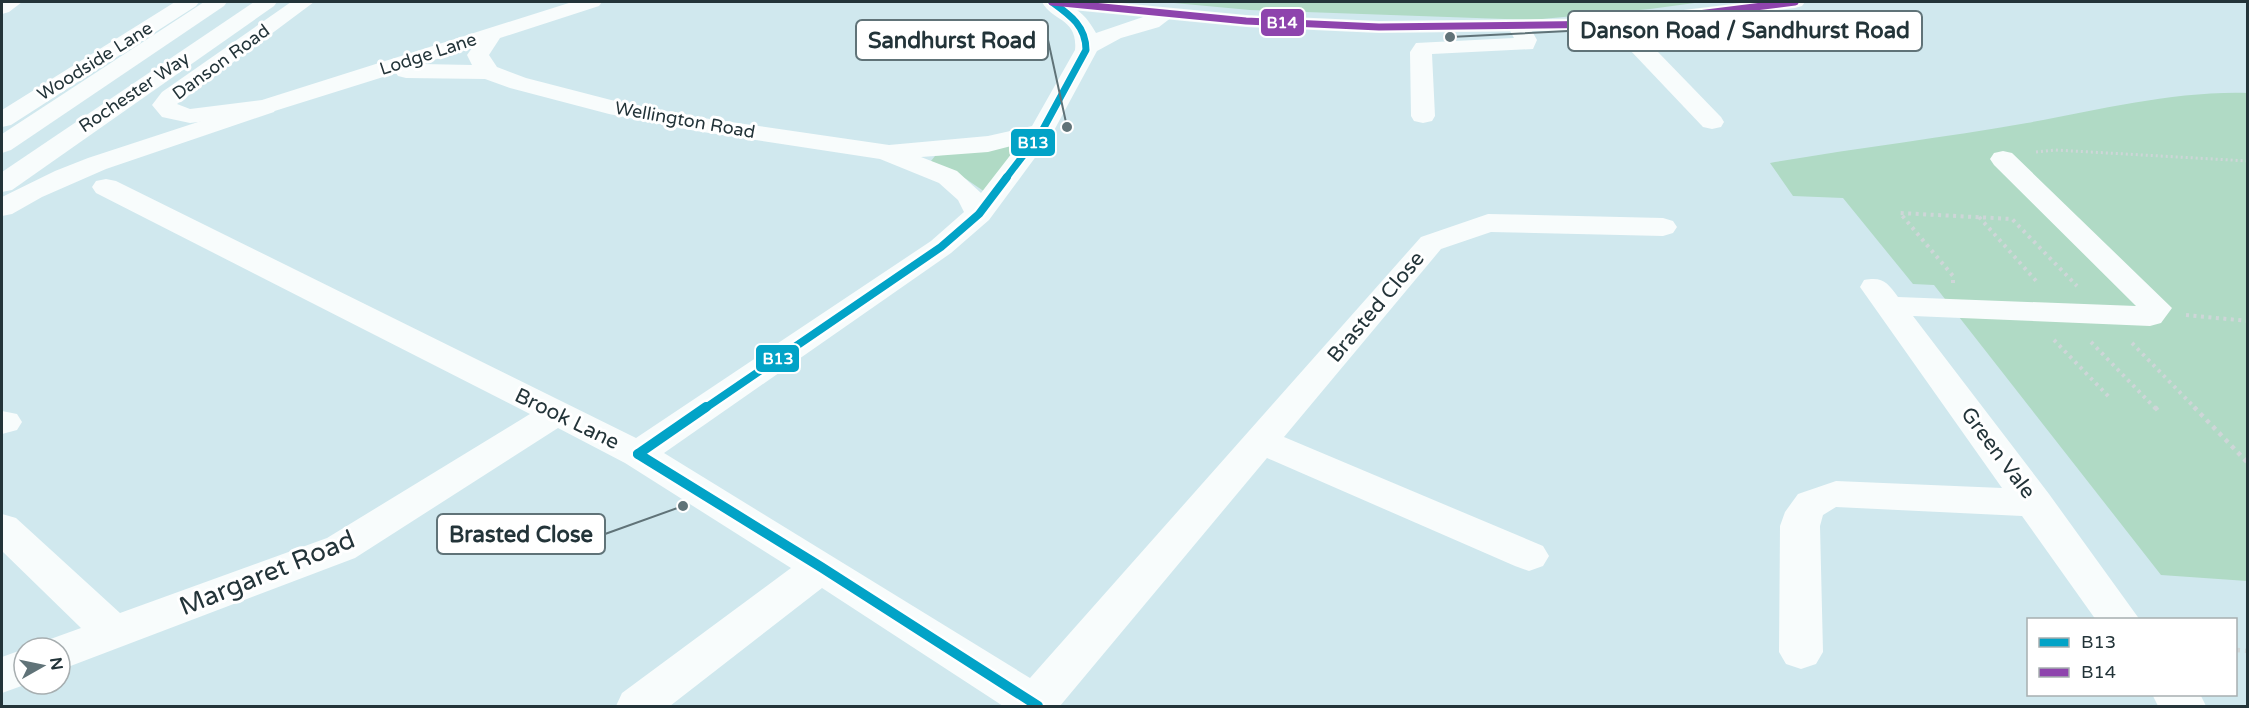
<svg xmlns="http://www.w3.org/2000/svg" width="2249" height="708" viewBox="0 0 2249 708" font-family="'Varela Round',sans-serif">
<rect width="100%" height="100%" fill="#d0e8ee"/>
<g fill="#b0dac5">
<polygon points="1163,2 1702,2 1650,9 1531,20 1250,10"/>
<path d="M2247,93V581L2161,575L1934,285L1913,284L1843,198L1793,196L1770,163C1856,148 1942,138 2027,123C2099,110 2174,91 2247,93Z"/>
<polygon points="1021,143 985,192 966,179 935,165 931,161 935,156"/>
</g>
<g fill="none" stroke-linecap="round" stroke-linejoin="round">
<polyline stroke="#ced6d8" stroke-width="3" stroke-dasharray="2 3" stroke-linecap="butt" points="2036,152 2055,150 2248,161"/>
<g stroke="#ced6d8" stroke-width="4" stroke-dasharray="3 4.5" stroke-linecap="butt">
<polyline points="1979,217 2038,283"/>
<polyline points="1953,283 1953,276 1900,213 2012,219 2077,286"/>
<polyline points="2186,315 2248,321"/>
<polyline points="2054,340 2110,398"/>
<polyline points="2091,342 2156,409"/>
<polyline points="2132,343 2196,409"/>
</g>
<g stroke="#ced6d8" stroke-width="4.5" stroke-dasharray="4 5" stroke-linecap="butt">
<polyline points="2155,407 2160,413"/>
<polyline points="2194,407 2248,463"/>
<polyline points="2236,650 2248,651"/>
</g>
<g fill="#f8fcfc" fill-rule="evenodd">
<polygon points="2,2 22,2 9,12 2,14"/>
<polygon points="175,2 199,2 196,6 11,125 2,127 2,110"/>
<path d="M291,2H314L177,104L190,109L262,100L572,2H602L599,6L500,38L489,55L497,67L526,78L611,100L696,117L889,145L988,136L1032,126L1075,50C1078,18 1053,22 1042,2C1069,2 1082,8 1096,33L1143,17L1158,10L1165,8L1172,10L1176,14L1159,27L1121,38L1097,51L1051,136L989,220L951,253L664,453L1030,678L1421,237L1488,214L1663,218L1673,221L1677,227L1673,233L1663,236L1491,232L1441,249L1284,437L1543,546L1549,556L1543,566L1529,571L1515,566L1267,458L1060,706H1003L822,588L670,706H616L622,693L791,568L625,463L558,428L355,558L60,670V648H41L45,641L81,628L2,551V514L16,518L120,613L327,538L530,414L96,193L92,187L96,181L106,179L116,181L636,438L931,241L964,212L958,200L939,183L880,159L696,131L609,114L510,88L485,79L406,78L398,76L396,73L265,114L190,123L162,117L152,105L162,92ZM472,48L467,55L472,65L421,64ZM1019,144L981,193L957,171L921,157L988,152Z"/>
<polygon points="1618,18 1626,19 1721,117 1724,122 1721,127 1712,129 1703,127 1610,29 1607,24 1610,19"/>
<polygon points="1519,21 1527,22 1537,40 1533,49 1432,54 1435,116 1432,121 1423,123 1414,121 1411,116 1410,52 1416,43 1514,38 1508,27 1511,22"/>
<path d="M2003,151L2012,153L2172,308L2161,323L2150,326L1913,316L2049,494L2140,620H2096L2022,516L1836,507L1823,515L1820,526L1823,652L1816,664L1801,669L1786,664L1779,652L1780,526L1785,512L1798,494L1836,481L2002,488L1860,287L1864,280C1883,276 1888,283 1898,297L2136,306L1994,165L1990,159L1994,153Z"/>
<polygon points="2,411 17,414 22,422 17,430 2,434"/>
<polygon points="24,649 24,684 27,684 2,693 2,657"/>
<polygon points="2152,694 2200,694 2206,706 2158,706"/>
</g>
<polygon fill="#f8fcfc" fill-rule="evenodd" points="1042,2 1111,2 1246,15 1379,21 1618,18 1749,2 1805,2 1802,6 1795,8 1618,30 1379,33 1246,27 1052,8 1045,6"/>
<g fill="#f8fcfc" fill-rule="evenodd">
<polygon points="204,2 227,2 224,6 11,150 2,153 2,134"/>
<polygon points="254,2 277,2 274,6 12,190 2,192 2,172"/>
<polygon points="265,100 274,102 277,107 274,112 106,169 42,197 12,214 2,216 2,197 55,171 88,158"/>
</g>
<g stroke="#fff" stroke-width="10">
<path id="bus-1-far2" d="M1006,178L1042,131L1086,50C1086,26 1070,15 1052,2"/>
</g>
<g stroke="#fff" stroke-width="13">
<polyline id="bus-1-far1" points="704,409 941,247 979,214 1007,177"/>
</g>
<g stroke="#fff" stroke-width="15">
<g id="bus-1">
<polyline points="638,454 706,407"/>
<polyline points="638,454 821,567 1038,706"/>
</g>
</g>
<g stroke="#fff" stroke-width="10">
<polyline id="bus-2" points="1052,2 1246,21 1379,27 1618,24 1795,2"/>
</g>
<use href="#bus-1-far2" stroke="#02a3c7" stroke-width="7"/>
<use href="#bus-1-far1" stroke="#02a3c7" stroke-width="8"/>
<use href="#bus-1" stroke="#02a3c7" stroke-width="10"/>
<use href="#bus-2" stroke="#8e44ad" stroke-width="7"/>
</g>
<g text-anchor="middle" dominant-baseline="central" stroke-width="6" stroke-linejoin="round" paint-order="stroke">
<g font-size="18" fill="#233439" stroke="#fff">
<text transform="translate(428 54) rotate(-18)">Lodge Lane</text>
<text transform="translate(95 61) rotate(-32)">Woodside Lane</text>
<text transform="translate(221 62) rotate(-36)">Danson Road</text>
<text transform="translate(134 92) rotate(-34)">Rochester Way</text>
<text transform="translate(685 120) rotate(10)">Wellington Road</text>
</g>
<g font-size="21" fill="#233439" stroke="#fff">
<text transform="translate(1376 307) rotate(-50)">Brasted Close</text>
<text transform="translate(567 419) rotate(26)">Brook Lane</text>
<text transform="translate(1998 453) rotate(53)">Green Vale</text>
</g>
<g font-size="26" fill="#233439" stroke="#fff">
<text transform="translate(267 573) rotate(-22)">Margaret Road</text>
</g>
</g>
<path fill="none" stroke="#607378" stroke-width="2" d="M1450 37L1568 31M1067 127L1048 40M683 506L605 534"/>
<g fill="#607378" stroke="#fff" stroke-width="2">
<circle cx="1450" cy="37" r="6"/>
<circle cx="1067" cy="127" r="6"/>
<circle cx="683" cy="506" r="6"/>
</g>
<g fill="#fff" stroke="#607378" stroke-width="2">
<rect x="1568" y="11" width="354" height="40" rx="6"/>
<rect x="856" y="20" width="192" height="40" rx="6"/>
<rect x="437" y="514" width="168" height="40" rx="6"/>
</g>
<g font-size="22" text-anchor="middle" font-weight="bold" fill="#233439">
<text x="1745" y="38">Danson Road / Sandhurst Road</text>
<text x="952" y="48">Sandhurst Road</text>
<text x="521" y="542">Brasted Close</text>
</g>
<g stroke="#fff" stroke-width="2">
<rect x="1260" y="8" width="45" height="29" rx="6" fill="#8e44ad"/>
<rect x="1010" y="128" width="46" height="29" rx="6" fill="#02a3c7"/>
<rect x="755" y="344" width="45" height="29" rx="6" fill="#02a3c7"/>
</g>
<g font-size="16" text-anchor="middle" font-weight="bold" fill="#fff">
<text x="1282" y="28">B14</text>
<text x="1033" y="148">B13</text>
<text x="778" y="364">B13</text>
</g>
<rect width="2249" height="708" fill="none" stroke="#233439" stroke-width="6"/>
<rect x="2027" y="618" width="210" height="78" fill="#ffffff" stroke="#a7aeb0" stroke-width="1.5"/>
<rect x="2039" y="638" width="30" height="9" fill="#02a3c7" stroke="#a7aeb0" stroke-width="1.5"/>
<text x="2081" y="648" font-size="18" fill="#233439">B13</text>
<rect x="2039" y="668" width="30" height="9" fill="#8e44ad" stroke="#a7aeb0" stroke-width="1.5"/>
<text x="2081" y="678" font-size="18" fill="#233439">B14</text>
<g transform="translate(42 666) rotate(81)"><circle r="28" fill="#ffffff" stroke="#a7aeb0" stroke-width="1.5"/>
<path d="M0-4.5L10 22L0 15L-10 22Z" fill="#607378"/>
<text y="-9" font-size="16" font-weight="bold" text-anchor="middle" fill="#233439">N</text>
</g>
</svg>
